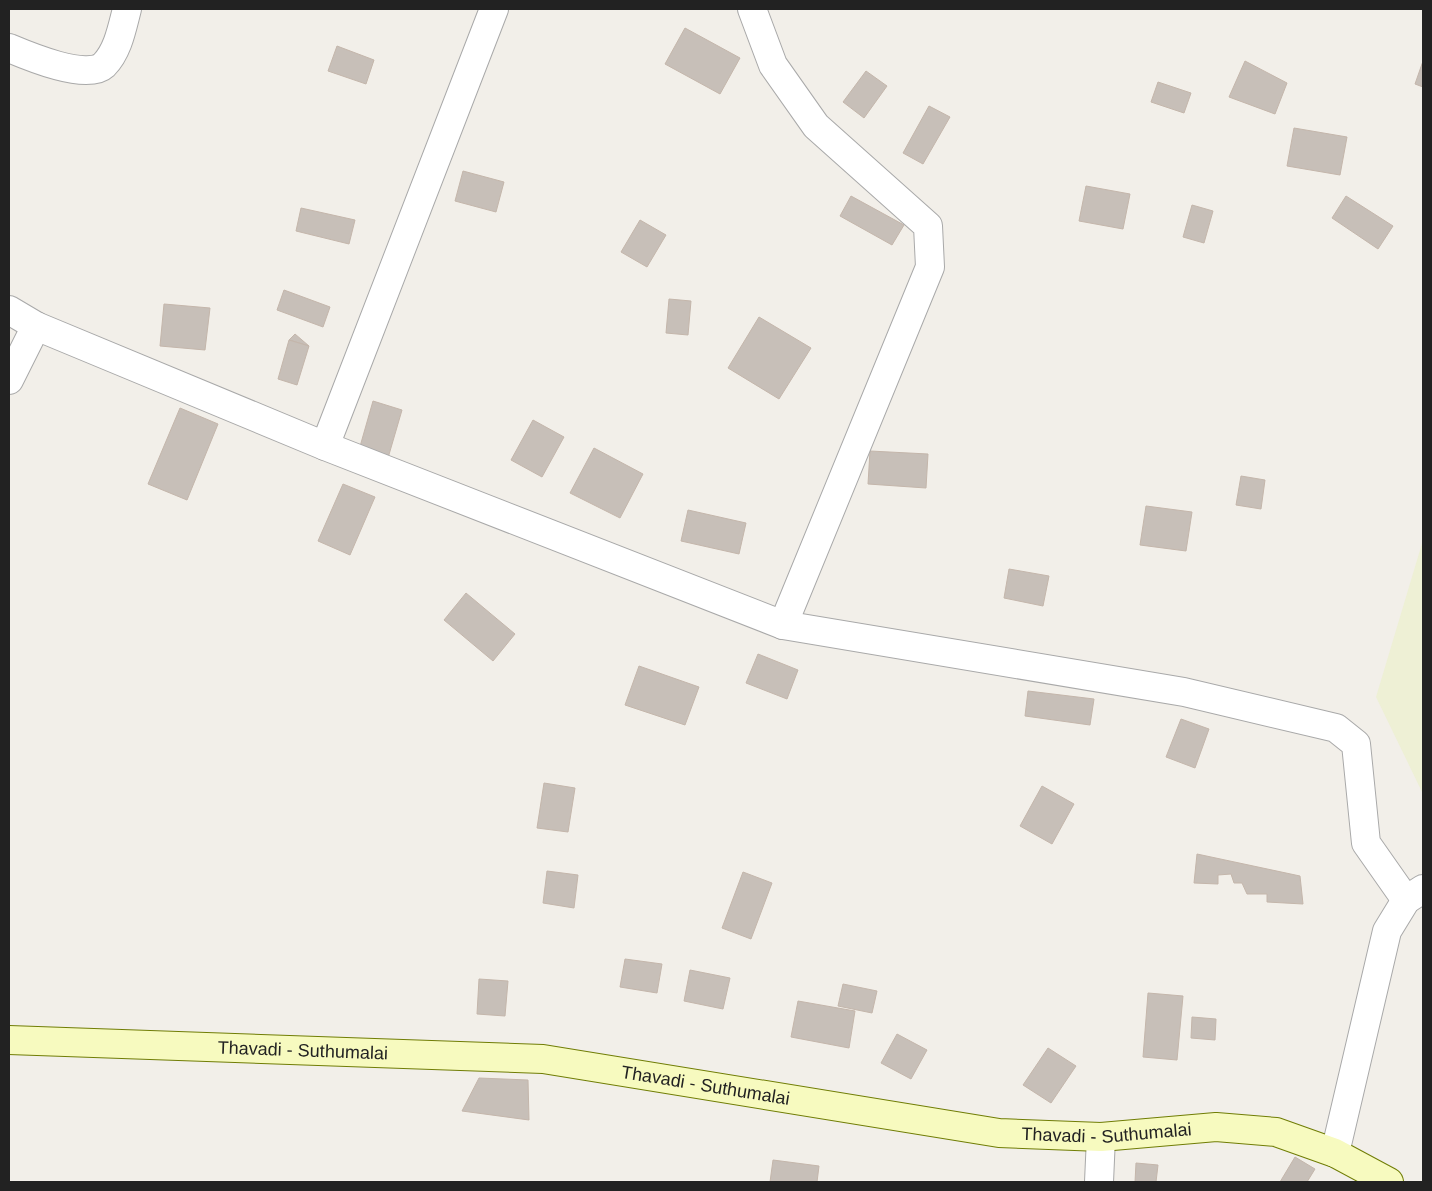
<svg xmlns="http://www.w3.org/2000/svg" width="1432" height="1191" viewBox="0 0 1432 1191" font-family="Helvetica,sans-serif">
<rect width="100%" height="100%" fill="#f2efe9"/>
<polygon fill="#eef0d5" points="1423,540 1423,794 1376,697"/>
<g fill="#c7bfb8" stroke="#c4b6ab">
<polygon points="685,28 740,58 720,94 665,64"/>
<polygon points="337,46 374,60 366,84 328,71"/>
<polygon points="1245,61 1287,83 1275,114 1229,97"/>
<polygon points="1423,61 1423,87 1415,84"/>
<polygon points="866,71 887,86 864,118 843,102"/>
<polygon points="1158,82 1191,93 1184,113 1151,102"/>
<polygon points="929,106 950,117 923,164 903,153"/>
<polygon points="1294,128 1347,137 1340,175 1287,166"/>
<polygon points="463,171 504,182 496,212 455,201"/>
<polygon points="1086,186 1130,194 1123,229 1079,221"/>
<polygon points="851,196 904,225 892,245 840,216"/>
<polygon points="1346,196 1393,226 1378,249 1332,218"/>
<polygon points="1192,205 1213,211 1204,243 1183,237"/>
<polygon points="301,208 355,220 349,244 296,231"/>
<polygon points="640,220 666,235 647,267 621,252"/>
<polygon points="284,290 330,307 323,327 277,310"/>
<polygon points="669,299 691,301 688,335 666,333"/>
<polygon points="164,304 210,308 205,350 160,346"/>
<polygon points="759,317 811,348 779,399 728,368"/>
<polygon points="295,334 309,346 289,340"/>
<polygon points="289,340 309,346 297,385 278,379"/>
<polygon points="373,401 402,410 388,458 359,450"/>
<polygon points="180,408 218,424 187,500 148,484"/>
<polygon points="533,420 564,437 542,477 511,460"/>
<polygon points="594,448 643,474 620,518 570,493"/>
<polygon points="870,451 928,454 926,488 868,484"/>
<polygon points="1241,476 1265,480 1261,509 1236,505"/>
<polygon points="343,484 375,497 350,555 318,541"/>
<polygon points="1146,506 1192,512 1186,551 1140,545"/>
<polygon points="688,510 746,523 739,554 681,541"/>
<polygon points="1009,569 1049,576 1043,606 1004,598"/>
<polygon points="466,593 515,634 493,661 444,620"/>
<polygon points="758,654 798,670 787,699 746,683"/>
<polygon points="639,666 699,687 685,725 625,705"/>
<polygon points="1028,691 1094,699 1090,725 1025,716"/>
<polygon points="1181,719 1209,729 1195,768 1166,757"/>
<polygon points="544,783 575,788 568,832 537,828"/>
<polygon points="1042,786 1074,804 1052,844 1020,826"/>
<polygon points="1197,854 1300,876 1303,904 1267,902 1267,894 1247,894 1242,883 1234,883 1231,874 1218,875 1218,884 1194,883"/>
<polygon points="547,871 578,875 574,908 543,903"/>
<polygon points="743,872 772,883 751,939 722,928"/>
<polygon points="625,959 662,964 657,993 620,987"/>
<polygon points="690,970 730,978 723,1009 684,1001"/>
<polygon points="479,979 508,981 505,1016 477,1014"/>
<polygon points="843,984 877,991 872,1013 838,1006"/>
<polygon points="1148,993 1183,996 1177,1060 1143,1057"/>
<polygon points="798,1001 855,1011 849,1048 791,1037"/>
<polygon points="1192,1017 1216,1019 1215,1040 1191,1038"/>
<polygon points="897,1034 927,1050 911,1079 881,1063"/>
<polygon points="1048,1048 1076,1066 1051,1103 1023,1085"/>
<polygon points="479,1078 528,1080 529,1120 462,1111"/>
<polygon points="1295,1157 1315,1169 1307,1182 1280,1182"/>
<polygon points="773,1160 819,1166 817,1182 770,1182"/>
<polygon points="1136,1163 1158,1165 1156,1182 1135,1182"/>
</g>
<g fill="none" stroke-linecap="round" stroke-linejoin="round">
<g stroke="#a9a9a9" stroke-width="30">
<g id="minor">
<polyline points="752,9 773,65 816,126 928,226 930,267 783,625"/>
<path d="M9,48C28,56 87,81 104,65C118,51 122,28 127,9"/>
<polyline points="9,310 36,326 325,446 783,625 1184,692 1336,728 1356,744 1366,843 1406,900"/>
<polyline points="9,380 36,326"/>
<polyline points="325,446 494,9"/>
<polyline points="1335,1153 1387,931 1406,900 1423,889"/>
<polyline points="1099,1182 1101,1137"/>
</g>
</g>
<g stroke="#707d05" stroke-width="30">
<g id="secondary">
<path id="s1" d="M9,1040L543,1059L999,1133L1101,1137L1216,1127L1276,1132L1335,1153L1389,1182"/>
</g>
</g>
<use href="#minor" stroke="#fff" stroke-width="28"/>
<use href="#secondary" stroke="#f7fabf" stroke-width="28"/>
</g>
<g text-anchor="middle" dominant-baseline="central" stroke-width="4" stroke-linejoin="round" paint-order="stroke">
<g font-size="18" fill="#222" stroke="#fff">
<text stroke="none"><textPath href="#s1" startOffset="294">Thavadi - Suthumalai</textPath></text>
<text stroke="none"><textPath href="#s1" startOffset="699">Thavadi - Suthumalai</textPath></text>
<text stroke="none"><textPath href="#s1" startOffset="1104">Thavadi - Suthumalai</textPath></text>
</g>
</g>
<rect width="1432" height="1191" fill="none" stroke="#222222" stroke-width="20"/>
</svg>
